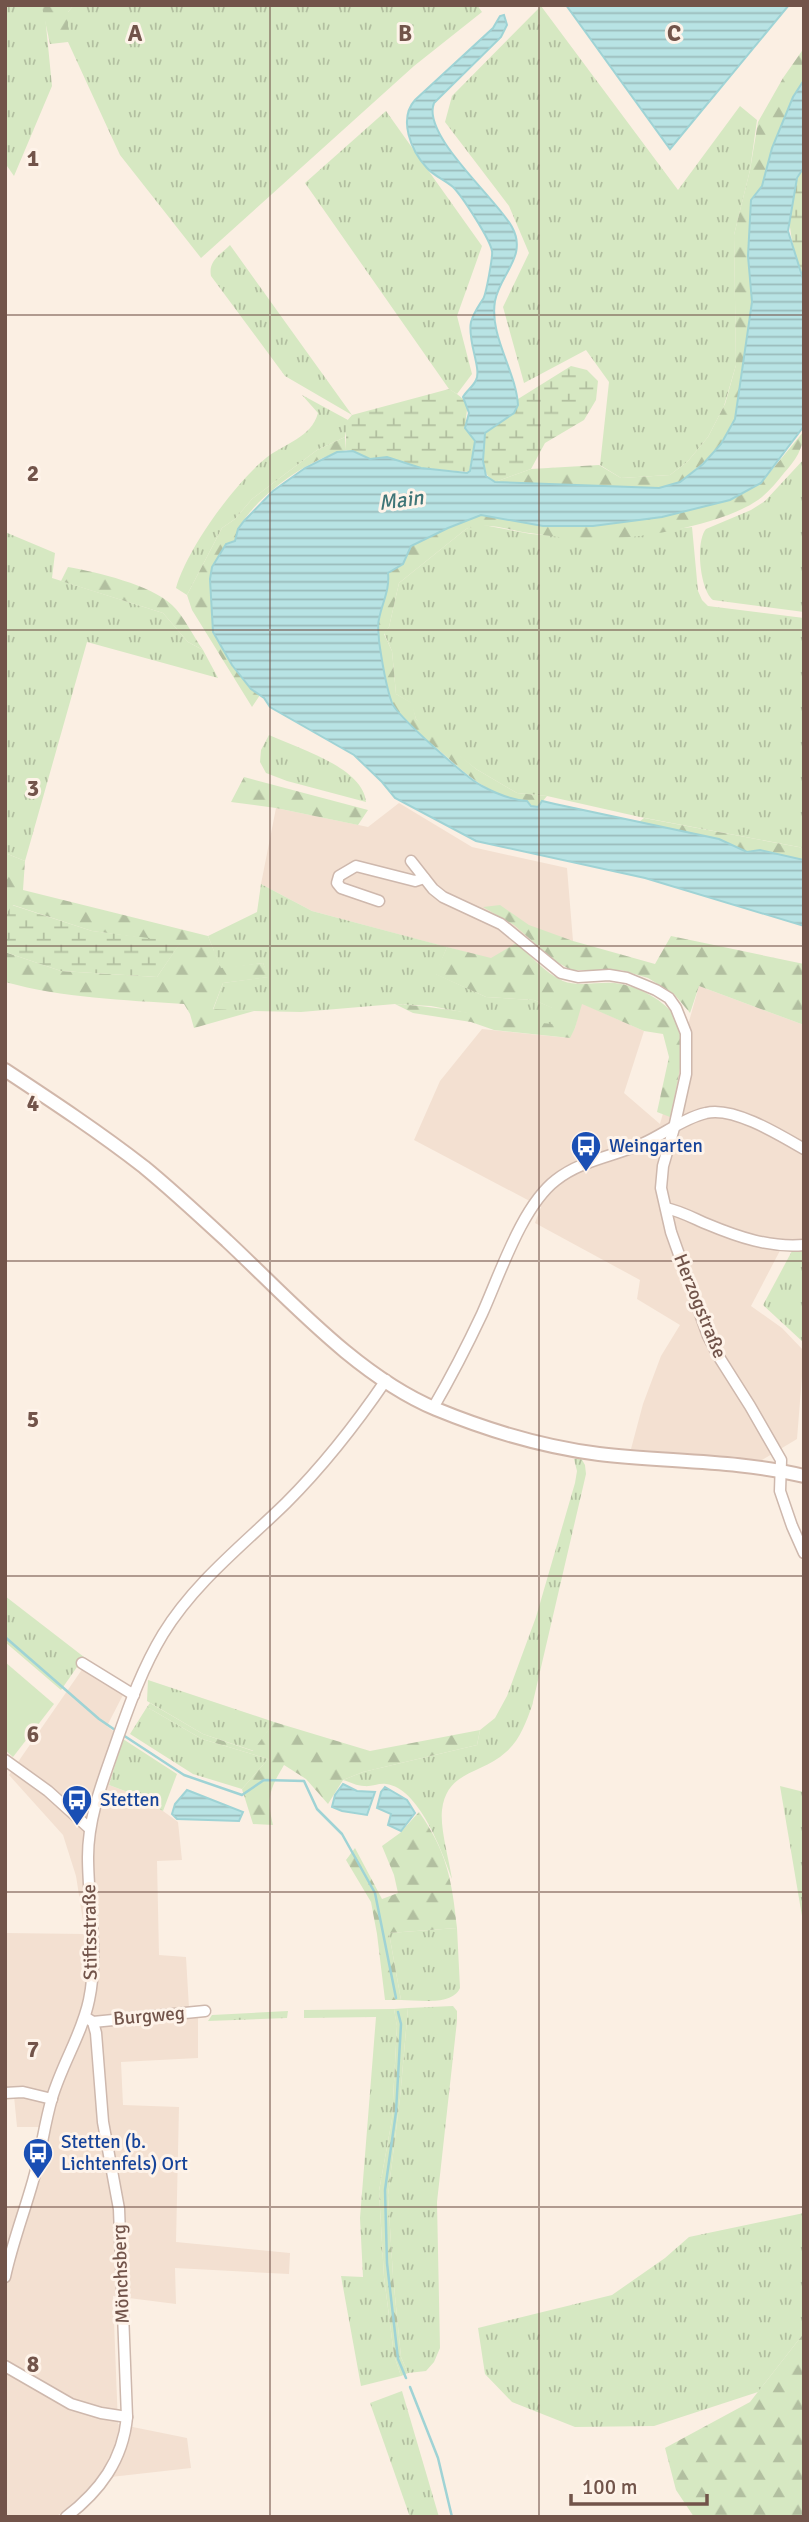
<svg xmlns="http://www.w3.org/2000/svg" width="809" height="2522" viewBox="0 0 809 2522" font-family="Signika,sans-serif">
<defs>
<pattern id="grass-tufts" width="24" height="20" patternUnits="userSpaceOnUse" patternTransform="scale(1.75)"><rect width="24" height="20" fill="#d6e8c2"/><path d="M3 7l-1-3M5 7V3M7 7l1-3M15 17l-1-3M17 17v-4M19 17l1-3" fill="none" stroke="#b2bfa0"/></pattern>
<pattern id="forest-firs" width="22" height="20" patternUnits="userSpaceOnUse" patternTransform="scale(1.75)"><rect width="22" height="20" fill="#d6e8c2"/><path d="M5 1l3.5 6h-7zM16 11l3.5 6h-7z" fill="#b2bfa0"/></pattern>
<pattern id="wetland-marsh" width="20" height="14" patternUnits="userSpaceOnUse" patternTransform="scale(1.75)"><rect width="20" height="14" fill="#d6e8c2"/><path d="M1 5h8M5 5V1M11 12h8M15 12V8" fill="none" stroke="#b2bfa0"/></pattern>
<pattern id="water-rules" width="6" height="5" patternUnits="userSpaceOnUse" patternTransform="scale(1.75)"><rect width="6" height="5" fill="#b8e3e4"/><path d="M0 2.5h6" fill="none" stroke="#9abbbb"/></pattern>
</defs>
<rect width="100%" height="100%" fill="#fbefe3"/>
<g fill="#f3e0d1">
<polygon points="399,803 472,847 567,868 573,941 533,933 491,959 312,911 261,884 276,808 368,827"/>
<polygon points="699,986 804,1025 804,1241 785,1241 751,1306 782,1328 804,1351 797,1439 762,1460 631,1449 643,1404 661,1356 680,1325 637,1299 640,1280 535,1223 541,1207 414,1140 440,1081 482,1029 569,1038 575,1028 581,1003 644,1031 624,1093 660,1124"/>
<polygon points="83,1668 124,1693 107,1726 123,1739 109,1785 125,1791 163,1811 178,1822 182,1860 157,1861 159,1955 186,1957 189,2008 198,2007 198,2058 121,2062 123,2105 179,2107 176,2242 290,2253 289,2274 175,2268 176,2304 113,2296 118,2424 187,2438 191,2468 102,2478 56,2517 5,2517 5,2207 21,2205 35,2156 40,2127 17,2127 14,2096 5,2096 5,1933 85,1934 76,1876 63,1835 9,1775"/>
</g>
<g fill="url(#grass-tufts)">
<polygon points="5,5 44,5 52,86 14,176 7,166 5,168"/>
<polygon points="74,5 477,5 482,12 414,66 201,258 120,155 68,42 68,12"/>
<polygon points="541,6 678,190 740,106 757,120 750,170 734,235 736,365 724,406 708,437 688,461 670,475 621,478 600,465 609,382 586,350 524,383 503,307 529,253 509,206 445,122 452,96"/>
<polygon points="386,111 482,246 457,316 472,374 457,394 449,389 305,183"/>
<path d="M230,245L352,415L285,376L211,276C208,261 220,255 230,245Z"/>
<path d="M302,395L348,420L345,437L317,450L252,499L235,519L222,528L187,595L176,588C187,549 234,484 266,458C285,443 311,438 318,413Z"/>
<path d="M804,459V612L713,600C700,590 695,542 706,529L751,510L765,501Z"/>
<polygon points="478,524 531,534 594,539 692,527 698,591 702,600 708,606 804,618 804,848 640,817 547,796 517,793 476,769 431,734 416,719 411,703 396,694 392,651 384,633 389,627 399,583 466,529"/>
<polygon points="5,532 55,553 52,578 163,613 188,642 203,650 218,678 87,642 25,861 5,853"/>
<path d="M269,735C297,748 363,767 366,802L287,781L266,773L260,762L261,750Z"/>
<polygon points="261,884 312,911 447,947 436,974 486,997 534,1000 553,1008 554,1025 508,1021 431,1006 395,1004 301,1012 213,1010 223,983 268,977 263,963 221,969 208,936 257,912"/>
<polygon points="804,1250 804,1343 763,1305 792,1251"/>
<path d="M581,1458L585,1465L586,1474L532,1706C526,1722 520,1740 506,1752C481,1775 447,1770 442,1810C440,1829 449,1859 452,1879C442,1851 419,1788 386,1784C379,1783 371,1787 364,1786C357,1786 350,1782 343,1780L363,1772L477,1745L480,1730L495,1718L507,1696L536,1617L575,1483L577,1471L574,1459Z"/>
<polygon points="5,1596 84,1657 61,1690 5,1642"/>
<polygon points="148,1680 274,1722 254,1751 203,1734 147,1701"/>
<polygon points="147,1707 202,1739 268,1759 242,1789 193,1774 130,1734"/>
<polygon points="123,1739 177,1774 163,1811 125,1791 109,1785"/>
<polygon points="780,1786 804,1792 804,1928"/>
<path d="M457,1928L460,1988C452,2006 419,2000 401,2000L389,1933Z"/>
<polygon points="453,2006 457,2011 457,2021 437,2202 440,2348 434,2362 426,2371 408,2373 401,2357 393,2276 388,2195 400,2098 408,2008"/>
<polygon points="394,2009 397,2026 392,2119 379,2191 384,2277 394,2355 401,2376 361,2386 341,2276 363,2277 360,2218 376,2017 304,2018 304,2010"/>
<polygon points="288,2011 287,2018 208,2021 212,2015"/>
<polygon points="804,2213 804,2333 758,2392 654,2426 575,2427 512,2402 485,2374 478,2328 612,2295 665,2258 689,2237"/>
<polygon points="402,2391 439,2517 410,2517 370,2403"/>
</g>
<g fill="url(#forest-firs)">
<polygon points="44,5 74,5 68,12 68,42 50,44 42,7"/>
<polygon points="804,48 804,80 793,97 772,148 762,186 751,200 748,256 752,302 735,419 721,444 703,463 680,482 659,488 495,482 531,469 599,465 621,478 670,475 688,461 708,437 725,404 736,365 734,235 750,170 758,122 783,78"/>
<path d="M804,431C804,448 795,461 784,473C776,483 768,493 758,500C722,525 637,540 593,539C572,539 550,536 529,533C508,530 486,521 466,529L399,583L389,627L384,634L392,651L396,694L412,703L416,719L476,769L517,793L547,796L538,807L530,806L527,801C496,799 470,778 448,758C432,743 409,729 396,711C385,694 376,640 378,621C380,605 385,589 388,573L403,564L411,546L448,528L481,515L662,517L730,500L761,483Z"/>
<path d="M345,437L346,450C310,458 259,494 240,526C238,531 238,536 235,541L226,544L212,567L210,579L213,632L232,665L260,695L252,707L192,610L187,595L222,528L235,519L252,499L317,450Z"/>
<path d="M68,567C97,572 151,585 172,605C184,616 193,636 203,650L188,642L163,613L61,581Z"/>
<polygon points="244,777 368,810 358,825 276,808 231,802"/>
<polygon points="644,818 804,848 804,860 760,850 747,852 719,839 639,822"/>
<path d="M5,853L25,861L23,890L208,936L221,968L263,963L269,977L223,983L213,1009L254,1011L194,1028L190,1014L184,1004C123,1000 64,998 5,982V952L61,971L157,977L180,943L92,931L13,905L5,916Z"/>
<polygon points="500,905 529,925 573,941 655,964 671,936 804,964 804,1025 699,986 690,1013 674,994 648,978 621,970 571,970 555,961 514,925 483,907"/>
<path d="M518,942C530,956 545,973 563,981C580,988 603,980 621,984C645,989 676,1006 682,1032C686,1049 674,1098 670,1117L657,1112L669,1057L663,1034L644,1031L582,1004L575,1028L570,1038L494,1030L471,1022L413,1013L395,1004C449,1007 500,1020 553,1024L552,1008L534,1000L486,997L435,974L447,947L491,958Z"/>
<path d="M150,1703L203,1734L253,1751L274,1722L370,1751L480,1730L477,1745L363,1772L343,1780L328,1804L306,1779L284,1765C270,1789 266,1797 273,1825L253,1824L242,1789L268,1759L202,1739L147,1707Z"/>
<path d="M419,1812C447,1852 452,1880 457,1928L389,1933L401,2000H385L377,1934L371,1902L346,1860L355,1848L382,1899L398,1893L394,1875L382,1846L400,1833Z"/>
<polygon points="408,2008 400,2098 388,2195 393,2276 401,2357 408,2373 401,2376 394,2355 384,2277 379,2191 392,2119 397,2027 394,2009"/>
<polygon points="804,2333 804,2517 694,2517 676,2490 665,2448 750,2402"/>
</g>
<g fill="url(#wetland-marsh)">
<path d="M804,167V282C791,242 779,207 804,167Z"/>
<path d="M571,366L587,370L598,381L596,400L584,420L545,443L531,469L495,482C479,474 481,448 485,433C497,423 519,417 518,399Z"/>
<path d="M449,389C478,406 462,409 467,431L475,441L469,472L421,468L387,457L370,459L353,451L346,450V422L352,415Z"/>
<polygon points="12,905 92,931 181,942 157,977 61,971 5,952 5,916"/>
</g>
<polygon fill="#d6e8c2" points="5,1662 54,1704 13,1757 5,1750"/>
<g fill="url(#water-rules)" stroke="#9fd3d5" stroke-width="2">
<polygon points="566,5 789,5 670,149"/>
<path d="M504,15L507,25L501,37L434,103C421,135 497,199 512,227C528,256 500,274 495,301C489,336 516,371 518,405L514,413L485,433L483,461L486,476L495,482L659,488L680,482L703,464L721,444L735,419L752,302L748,256L751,200L762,186L772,148L793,97L804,80V167L797,178L788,231L804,282V426L761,483L730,500L662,517L593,526H543L481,515L448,528L411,546L403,564L388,573C390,590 382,603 379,619C377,626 379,634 379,641C382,661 385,684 392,703C397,716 468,779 482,786C495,793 513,800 527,801L531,806L538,807L542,801L555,804L719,839L747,852L760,850L804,860V926L645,878L476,841L395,798L382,782L354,755L270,707L264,698L251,689L232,665L213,632L210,579L212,567L226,544L235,541L238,529L244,521L273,491L305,468L337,452L353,451L370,459L387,457L421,468L467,473L470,471L475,441L465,428L469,413L463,397C466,391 473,387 476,380C482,369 467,341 471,322C474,312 478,307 483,299C486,295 493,256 492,251C490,239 462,196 453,187C445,180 434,176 427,168C411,151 398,119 415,100L493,28L500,16Z"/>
<polygon points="343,1784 357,1791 375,1792 367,1815 342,1811 332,1807 335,1795"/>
<polygon points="385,1787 407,1800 415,1813 401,1831 388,1825 391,1814 377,1808 381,1792"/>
<polygon points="187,1790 243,1812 239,1821 177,1819 172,1814 175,1804"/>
</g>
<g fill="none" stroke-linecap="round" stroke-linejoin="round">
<g stroke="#9fd3d5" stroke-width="2.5">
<polyline points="5,1637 99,1719 118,1732"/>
<polyline points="123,1735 184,1775 242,1795 264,1780 304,1781 317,1809 342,1834 375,1893 396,1998"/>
<polyline points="398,2012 401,2024 396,2112 385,2190 387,2263 398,2359 406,2378"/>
<polyline points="410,2387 438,2458 452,2517"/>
</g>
<g stroke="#ceb8ad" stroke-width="13">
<g id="street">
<polyline points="411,861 433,889 443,897 501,924 561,973 578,977 609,975 627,978 656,990 669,998 676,1008 686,1033 686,1074 674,1128 663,1166 661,1188 671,1232 708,1336 719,1357 750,1406 781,1460 780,1491 792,1526 804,1553"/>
<polyline points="379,901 341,888 337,883 339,876 356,866 415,881 424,878"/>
<path d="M666,1208C680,1211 693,1218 707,1224C738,1237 770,1248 804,1245"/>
<path d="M433,1408C451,1377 467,1346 482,1314C500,1274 522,1206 556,1180C581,1160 615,1156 644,1143C664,1134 684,1118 706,1113C733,1106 780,1135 804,1149"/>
<polyline points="82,1663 134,1695"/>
<polyline points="5,1760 48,1791 89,1828"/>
<polyline points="93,2022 205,2011"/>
<polyline points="5,2093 23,2092 52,2099"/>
<path d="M5,2277C12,2244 24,2213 33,2181C41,2154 44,2125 52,2098C62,2064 82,2034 89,2000C99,1953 88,1905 88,1857C88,1816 104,1778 117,1740C130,1703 143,1667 163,1634C195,1582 243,1545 286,1503C324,1465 356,1424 386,1380"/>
<polyline points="5,2366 71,2404 101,2413 127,2417"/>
<path d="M66,2517C100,2491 123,2460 127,2417L119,2209L103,2122L96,2033L93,2022L85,2017"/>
</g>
</g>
<g stroke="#d1b7aa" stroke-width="16">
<path id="secondary" d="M5,1070C52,1101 99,1132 144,1167C172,1190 200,1216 227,1241C288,1298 357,1376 436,1409C487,1430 544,1447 599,1454C667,1462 738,1460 804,1476"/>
</g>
<use href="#street" stroke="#fff" stroke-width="10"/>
<use href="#secondary" stroke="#fff" stroke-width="12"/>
</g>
<path fill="none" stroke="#72544a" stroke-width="2" stroke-opacity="0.55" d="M270,5V2517M539,5V2517M5,315H804M5,630H804M5,946H804M5,1261H804M5,1576H804M5,1892H804M5,2207H804"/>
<defs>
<g id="bus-pin" transform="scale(1.575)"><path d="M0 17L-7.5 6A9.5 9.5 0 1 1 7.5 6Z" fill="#1a4fb4" stroke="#fef3e9"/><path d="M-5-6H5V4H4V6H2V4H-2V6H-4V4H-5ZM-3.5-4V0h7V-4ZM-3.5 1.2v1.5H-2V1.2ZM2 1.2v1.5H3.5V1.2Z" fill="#fff"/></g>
</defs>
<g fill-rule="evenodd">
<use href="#bus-pin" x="586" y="1146"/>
<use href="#bus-pin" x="77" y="1800"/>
<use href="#bus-pin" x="38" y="2153"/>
</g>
<g text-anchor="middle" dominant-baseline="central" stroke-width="6" stroke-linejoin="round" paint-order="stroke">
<g font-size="19" fill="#164399" stroke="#fef3e9" text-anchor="start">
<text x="609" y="1146">Weingarten</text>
<text x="100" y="1800">Stetten</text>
<text x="61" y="2142">Stetten (b.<tspan x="61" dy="22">Lichtenfels) Ort</tspan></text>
</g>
<g font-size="19" fill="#72544a" stroke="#fef3e9">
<text transform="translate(700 1306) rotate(68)">Herzogstraße</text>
<text transform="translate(90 1932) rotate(-91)">Stiftsstraße</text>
<text transform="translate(149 2016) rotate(-5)">Burgweg</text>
<text transform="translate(121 2274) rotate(-92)">Mönchsberg</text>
</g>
<g font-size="21" font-style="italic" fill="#3f7577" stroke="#fef3e9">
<text transform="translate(401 500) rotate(-8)">Main</text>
</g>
</g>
<g font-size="23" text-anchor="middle" font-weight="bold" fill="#72544a" stroke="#fef3e9" stroke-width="6" stroke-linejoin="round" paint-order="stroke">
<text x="135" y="41">A</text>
<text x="405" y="41">B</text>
<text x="674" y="41">C</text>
<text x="33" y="166">1</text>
<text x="33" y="481">2</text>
<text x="33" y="796">3</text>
<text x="33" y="1111">4</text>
<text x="33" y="1427">5</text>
<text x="33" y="1742">6</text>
<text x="33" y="2057">7</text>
<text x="33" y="2372">8</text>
</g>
<rect width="809" height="2522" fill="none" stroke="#72544a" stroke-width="14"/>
<path d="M571 2494v10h136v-10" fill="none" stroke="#72544a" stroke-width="3.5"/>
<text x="582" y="2494" font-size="21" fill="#72544a" stroke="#fef3e9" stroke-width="5" paint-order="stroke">100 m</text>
</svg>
